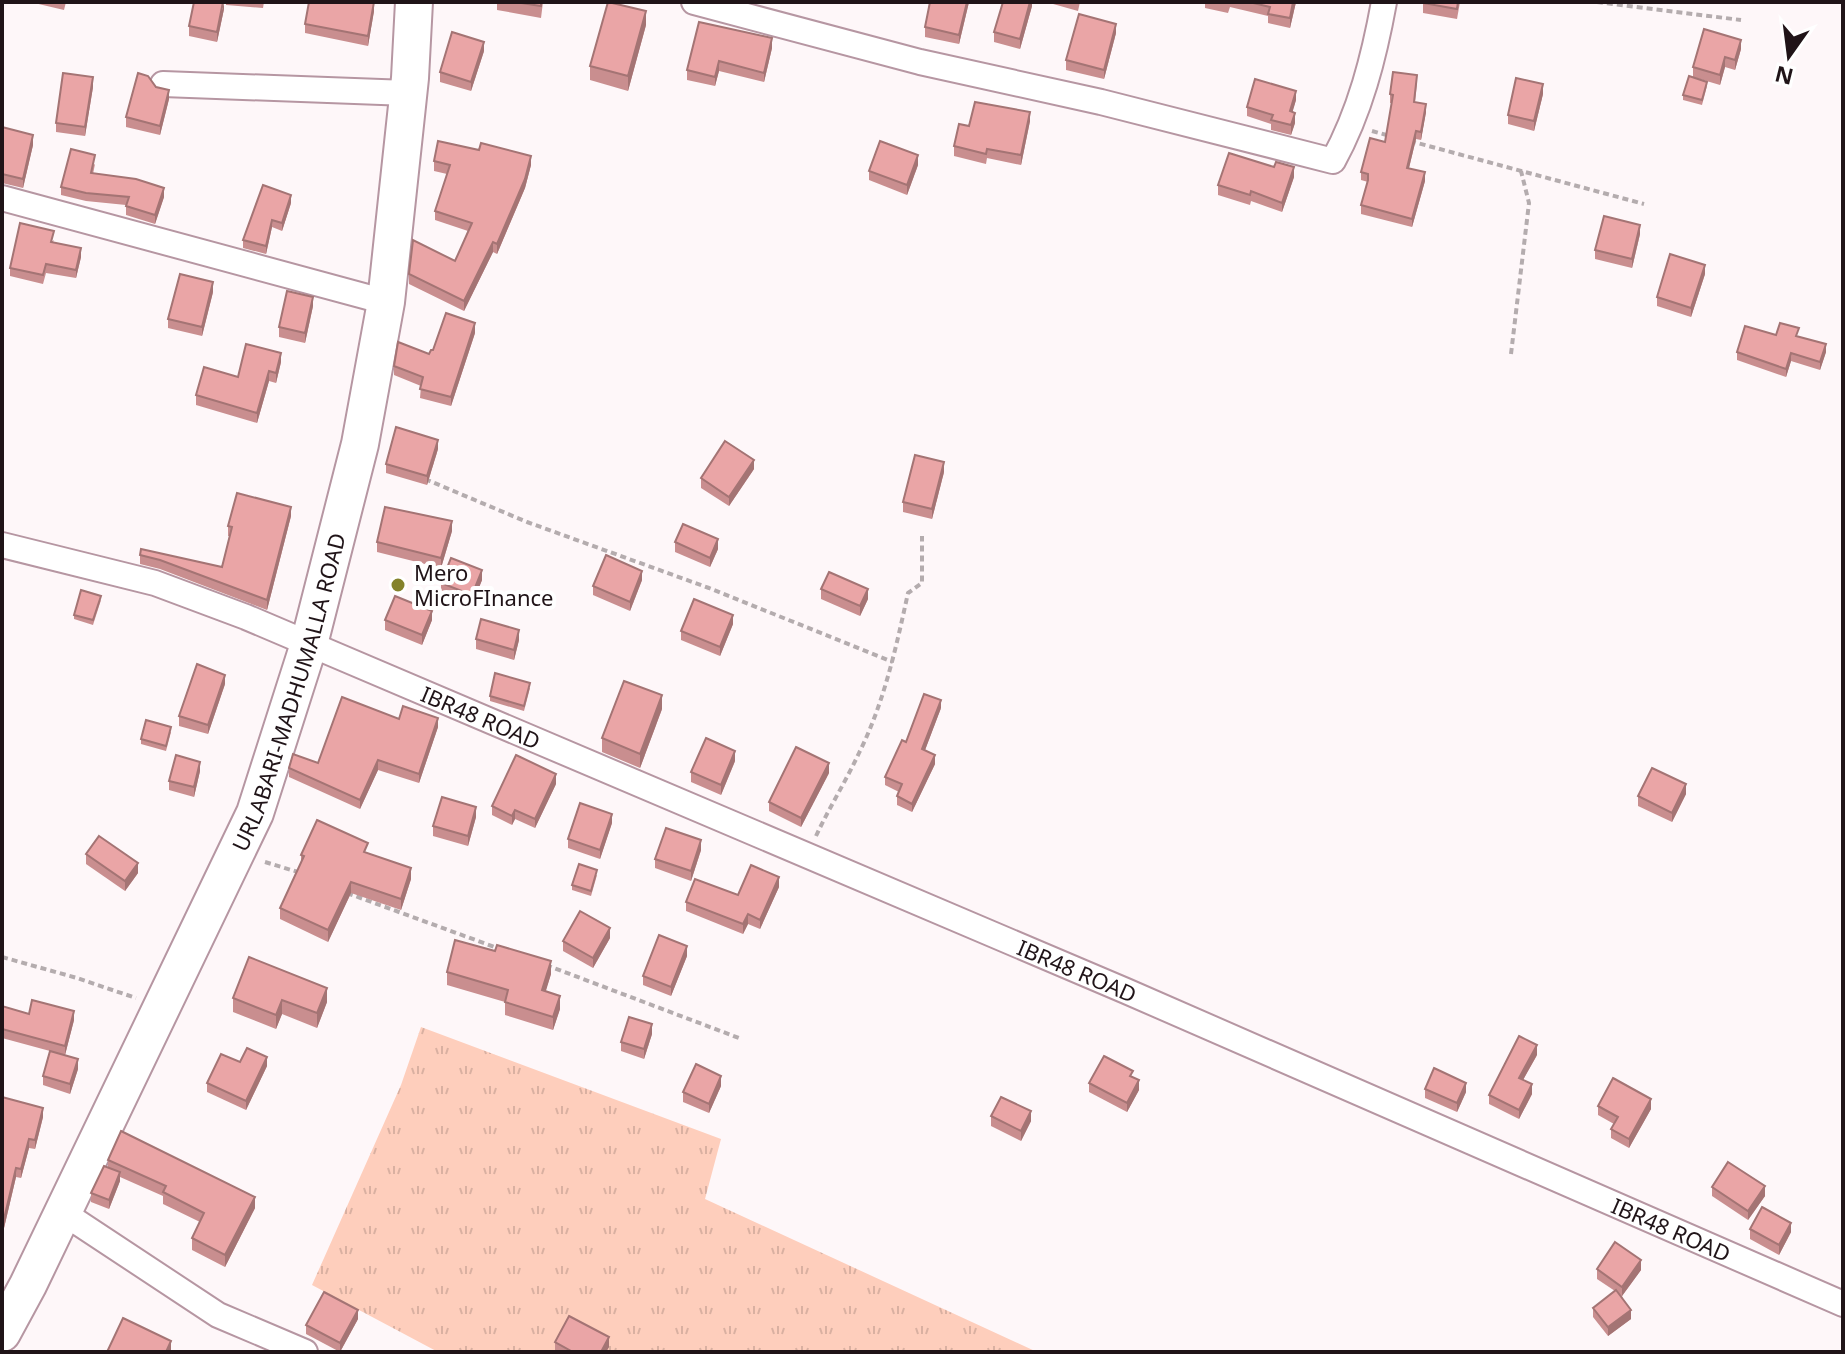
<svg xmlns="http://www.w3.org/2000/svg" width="1845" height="1354" viewBox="0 0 1845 1354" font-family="'Noto Sans',sans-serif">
<defs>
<pattern id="grass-tufts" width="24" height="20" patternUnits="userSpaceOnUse" patternTransform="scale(2)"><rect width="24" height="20" fill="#fecebc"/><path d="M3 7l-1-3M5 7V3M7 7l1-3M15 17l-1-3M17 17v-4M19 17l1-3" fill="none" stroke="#d9b0a1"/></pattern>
</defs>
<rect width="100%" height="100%" fill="#fef7f9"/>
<polygon fill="url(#grass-tufts)" points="421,1027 721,1139 705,1199 1037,1352 438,1352 312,1285 401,1085"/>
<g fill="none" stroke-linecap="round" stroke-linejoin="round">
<g stroke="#b696a2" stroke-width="28">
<g id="street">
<path d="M694,2L920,62L1101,102L1333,161C1360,112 1374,57 1384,2"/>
<polyline points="163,84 408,93"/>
<polyline points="2,198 386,302"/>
<path id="s1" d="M2,545L155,583L246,617L1126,991L1843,1304"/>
<polyline points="62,1212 218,1315 305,1352"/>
</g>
</g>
<g stroke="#b696a2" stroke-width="40">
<g id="secondary">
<path id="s2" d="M2,1333L28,1285L255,813L309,644L360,444L386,302L410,78L414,2"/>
</g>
</g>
<g stroke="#b4acae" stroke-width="4" stroke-dasharray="6 4" stroke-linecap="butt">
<polyline points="1597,2 1741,20"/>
<polyline points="1372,131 1390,136"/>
<polyline points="1410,141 1644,204"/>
<polyline points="1511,354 1529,203 1521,171"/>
<polyline points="425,479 527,522 709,588 893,662"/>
<path d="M816,836C829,808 846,781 859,753C884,703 896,648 908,593L922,583V536"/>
<polyline points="265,862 298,872"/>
<polyline points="347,893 500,949"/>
<polyline points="2,957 77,978 136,998"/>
<polyline points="546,965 739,1038"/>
</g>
<use href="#street" stroke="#fff" stroke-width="24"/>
<use href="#secondary" stroke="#fff" stroke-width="36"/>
</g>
<g fill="#c98e8f">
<polygon points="30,2 66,2 64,10"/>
<polygon points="226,2 264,2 263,8 226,5"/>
<polygon points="497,2 543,2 541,18 497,10"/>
<polygon points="930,2 969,2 959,44 925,37 925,27"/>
<polygon points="1032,2 1032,6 1020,49 994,42 994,32"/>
<polygon points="1046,2 1080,2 1078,11"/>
<polygon points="1205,2 1296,2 1290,28 1268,23 1268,16 1230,7 1228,13 1205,8"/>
<polygon points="1423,2 1460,2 1457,19 1423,13"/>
<polygon points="224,9 217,42 189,36 189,26"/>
<polygon points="374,11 368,46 305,33 305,24"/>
<polygon points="699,22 772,48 764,82 719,71 715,86 687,80 687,70"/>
<polygon points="646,25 628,91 590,80 590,66"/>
<polygon points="1116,33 1104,79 1066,70 1066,60"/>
<polygon points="1741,49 1735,70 1725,67 1720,85 1693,77 1693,67"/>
<polygon points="484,51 471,91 440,82 440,72"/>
<polygon points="1417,83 1415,102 1426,112 1421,140 1416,139 1409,168 1425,181 1412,227 1361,214 1361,205 1368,182 1361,180 1361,172 1385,142 1392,103 1390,103 1390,94"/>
<polygon points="1707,86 1702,105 1683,100 1683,95"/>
<polygon points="93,87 85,136 56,132 56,123"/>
<polygon points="156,87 169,99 160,135 126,127 126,117"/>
<polygon points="1543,94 1534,131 1508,124 1508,115"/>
<polygon points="1296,100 1292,112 1295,123 1291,135 1271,130 1271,124 1247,116 1247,107"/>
<polygon points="1030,121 1021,165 987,158 986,164 954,156 954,146 969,126"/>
<polygon points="2,127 33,145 23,188 2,183"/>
<polygon points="434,161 531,165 525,188 497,254 493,252 464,311 409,284 409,274 455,261 468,231 435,220 435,211 447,174 434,171"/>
<polygon points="95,164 93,174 164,197 155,224 126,215 126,205 86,201 61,195 61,187"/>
<polygon points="918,165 907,195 869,180 869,171"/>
<polygon points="1274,167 1294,177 1282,212 1251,201 1250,205 1218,195 1218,185"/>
<polygon points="291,203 282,231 272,227 266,254 243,248 243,240"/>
<polygon points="1640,234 1632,268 1595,259 1595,250"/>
<polygon points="54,240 53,242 81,257 76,278 46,273 43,284 10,276 10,268"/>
<polygon points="1705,274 1691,317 1657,306 1657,297"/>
<polygon points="213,292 202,336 168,328 168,319"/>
<polygon points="313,306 305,343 279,337 279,327"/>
<polygon points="475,333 451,406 420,398 421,386 394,375 394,366 429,354 433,350"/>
<polygon points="1776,335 1799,336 1826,352 1820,370 1791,361 1786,377 1737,360 1737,352"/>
<polygon points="281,362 276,383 269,381 257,423 196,405 196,395 238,377"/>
<polygon points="438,449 427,485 386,473 386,464"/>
<polygon points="754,469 729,506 701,488 701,478"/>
<polygon points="944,472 932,519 903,512 903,502"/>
<polygon points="291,516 267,610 160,569 140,564 140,555 222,567 230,536 228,536 228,526"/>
<polygon points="452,531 441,568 377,552 377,542"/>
<polygon points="675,542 718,549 710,567 675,552"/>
<polygon points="482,580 472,605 441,593 441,583"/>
<polygon points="642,580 630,611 593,595 593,586"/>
<polygon points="821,589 868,599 860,616 821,599"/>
<polygon points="101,600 93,625 74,619 74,615"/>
<polygon points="385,620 432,620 422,645 385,630"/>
<polygon points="733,624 720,656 681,640 681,631"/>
<polygon points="476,639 519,640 514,660 476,649"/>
<polygon points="225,684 208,734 179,726 179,716"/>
<polygon points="530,688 524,711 490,701 490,696"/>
<polygon points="941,708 925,750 935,764 912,812 897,805 897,796 899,792 885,785 885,777 906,742"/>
<polygon points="662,709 640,768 602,752 602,738"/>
<polygon points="399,719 438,727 419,783 378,770 360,809 289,777 289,768 318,763"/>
<polygon points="171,732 166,751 141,744 141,739"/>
<polygon points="735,761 721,795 691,782 691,772"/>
<polygon points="200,771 194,797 169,790 169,781"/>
<polygon points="829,773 801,827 769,811 769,802"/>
<polygon points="556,784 535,828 515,819 512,825 492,815 492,806"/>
<polygon points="1686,794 1672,822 1638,806 1638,796"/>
<polygon points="476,817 468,846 433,836 433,826"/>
<polygon points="612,823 600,859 568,848 568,839"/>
<polygon points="701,850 691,881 655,868 655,859"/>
<polygon points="86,854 138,873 125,891 86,864"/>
<polygon points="301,855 411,879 401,910 351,893 328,942 280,919 280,908 301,863"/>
<polygon points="597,875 591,896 572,890 572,885"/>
<polygon points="779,887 760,929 748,924 743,934 686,911 686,902 738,895"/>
<polygon points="610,938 593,968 563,951 563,941"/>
<polygon points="687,956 671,996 643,985 643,976"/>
<polygon points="447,972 551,974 545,992 560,1009 553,1030 505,1015 505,1002 447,985"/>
<polygon points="233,998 327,1002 317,1028 282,1014 276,1029 233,1012"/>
<polygon points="2,1006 29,1014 74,1020 65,1055 78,1069 70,1094 43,1085 43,1076 50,1051 2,1038"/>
<polygon points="652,1034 644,1059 621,1051 621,1042"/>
<polygon points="1537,1055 1523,1080 1532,1094 1519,1119 1489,1104 1489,1095"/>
<polygon points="240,1062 267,1066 246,1110 207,1092 207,1083"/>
<polygon points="1089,1083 1139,1090 1127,1112 1089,1092"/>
<polygon points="721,1086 709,1113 683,1102 683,1092"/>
<polygon points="1425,1089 1466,1092 1457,1112 1425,1098"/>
<polygon points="2,1097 43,1117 35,1149 29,1148 21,1178 16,1177 4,1228 2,1228"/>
<polygon points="1598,1106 1651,1109 1629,1148 1611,1138 1611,1129 1614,1124 1598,1115"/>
<polygon points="991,1116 1031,1121 1021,1141 991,1126"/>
<polygon points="108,1160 255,1208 225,1267 192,1250 192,1238 200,1222 163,1204 163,1196 120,1177 120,1181 109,1209 91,1202 91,1193 108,1167"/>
<polygon points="1712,1187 1765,1196 1748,1220 1712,1196"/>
<polygon points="1750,1229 1791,1232 1779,1255 1750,1239"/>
<polygon points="1597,1269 1641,1270 1622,1296 1631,1319 1608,1336 1593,1317 1593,1308 1615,1291 1597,1279"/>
<polygon points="358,1319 340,1352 306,1334 306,1325"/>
<polygon points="555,1342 609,1347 606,1352 555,1352"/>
</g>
<g fill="#a47474">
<polygon points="224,2 224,9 217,42 217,32"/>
<polygon points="374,2 374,11 368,46 368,36"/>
<polygon points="967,2 969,2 959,44 959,35"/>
<polygon points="1030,2 1032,2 1032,6 1020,49 1020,39"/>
<polygon points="1293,2 1296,2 1290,28 1290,18"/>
<polygon points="646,11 646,25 628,91 628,76"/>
<polygon points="1116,24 1116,33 1104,79 1104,70"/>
<polygon points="772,38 772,48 764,82 764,73"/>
<polygon points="1741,40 1741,49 1735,70 1735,60"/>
<polygon points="484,42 484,51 471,91 471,82"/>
<polygon points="1725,57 1725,67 1720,85 1720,75"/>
<polygon points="719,61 719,71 715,86 715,77"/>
<polygon points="93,77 93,87 85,136 85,127"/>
<polygon points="1543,84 1543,94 1534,131 1534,121"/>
<polygon points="169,90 169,99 160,135 160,126"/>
<polygon points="1296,91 1296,100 1290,121 1290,111"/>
<polygon points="1426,104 1426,112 1421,140 1421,132"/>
<polygon points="1030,112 1030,121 1021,165 1021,155"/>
<polygon points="1295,113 1295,123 1291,135 1291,125"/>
<polygon points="1416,131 1416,139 1407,176 1407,168"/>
<polygon points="33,135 33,145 23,188 23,179"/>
<polygon points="918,155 918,165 907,195 907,185"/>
<polygon points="531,156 531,165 525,188 497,254 497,244"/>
<polygon points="1294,167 1294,177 1282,212 1282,203"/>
<polygon points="1425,172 1425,181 1412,227 1412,219"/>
<polygon points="164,188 164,197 155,224 155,215"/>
<polygon points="291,195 291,203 282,231 282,223"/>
<polygon points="272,220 272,227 266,254 266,246"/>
<polygon points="1640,225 1640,234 1632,268 1632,259"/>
<polygon points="493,242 493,252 464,311 464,301"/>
<polygon points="81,248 81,257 76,278 76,270"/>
<polygon points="1705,265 1705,274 1691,317 1691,308"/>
<polygon points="213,282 213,292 202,336 202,327"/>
<polygon points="313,297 313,306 305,343 305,333"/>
<polygon points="475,323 475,333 451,406 451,397"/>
<polygon points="1826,344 1826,352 1820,370 1820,362"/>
<polygon points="281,353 281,362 276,383 276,373"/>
<polygon points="1791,353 1791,361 1786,377 1786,369"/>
<polygon points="269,371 269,381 257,423 257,413"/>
<polygon points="438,440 438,449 427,485 427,476"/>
<polygon points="754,460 754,469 729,506 729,497"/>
<polygon points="944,462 944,472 932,519 932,509"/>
<polygon points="291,507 291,516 267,610 267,600"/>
<polygon points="452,521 452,531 441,568 441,558"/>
<polygon points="718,539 718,549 710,567 710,558"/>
<polygon points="482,570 482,580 472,605 472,595"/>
<polygon points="642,571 642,580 630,611 630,602"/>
<polygon points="868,589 868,599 860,616 860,606"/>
<polygon points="432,611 432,620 422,645 422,635"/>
<polygon points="733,615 733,624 720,656 720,647"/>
<polygon points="519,630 519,640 514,660 514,650"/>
<polygon points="225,675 225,684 208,734 208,725"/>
<polygon points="662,695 662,709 640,768 640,754"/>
<polygon points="941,700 941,708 922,758 922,749"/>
<polygon points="438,718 438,727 419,783 419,774"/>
<polygon points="735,751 735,761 721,795 721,785"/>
<polygon points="935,755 935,764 912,812 912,804"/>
<polygon points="378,760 378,770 360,809 360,800"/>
<polygon points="200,762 200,771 194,797 194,787"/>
<polygon points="829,763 829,773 801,827 801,818"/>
<polygon points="556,774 556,784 535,828 535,819"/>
<polygon points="1686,784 1686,794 1672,822 1672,813"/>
<polygon points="476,807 476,817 468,846 468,836"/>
<polygon points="515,810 515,819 512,825 512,816"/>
<polygon points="612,814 612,823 600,859 600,850"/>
<polygon points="701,840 701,850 691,881 691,871"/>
<polygon points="138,863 138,873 125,891 125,881"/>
<polygon points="411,868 411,879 401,910 401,899"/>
<polygon points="779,877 779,887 760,929 760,920"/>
<polygon points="351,882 351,893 328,942 328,930"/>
<polygon points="748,914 748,924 743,934 743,924"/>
<polygon points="610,928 610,938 593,968 593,958"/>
<polygon points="687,946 687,956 671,996 671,987"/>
<polygon points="551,961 551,974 542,1004 542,990"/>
<polygon points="327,988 327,1002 317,1028 317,1013"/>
<polygon points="560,996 560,1009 553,1030 553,1017"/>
<polygon points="282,1000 282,1014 276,1029 276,1015"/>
<polygon points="74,1011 74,1020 65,1055 65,1046"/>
<polygon points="652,1024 652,1034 644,1059 644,1049"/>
<polygon points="1537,1045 1537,1055 1519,1087 1519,1078"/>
<polygon points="267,1057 267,1066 246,1110 246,1101"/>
<polygon points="78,1059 78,1069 70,1094 70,1084"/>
<polygon points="721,1076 721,1086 709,1113 709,1104"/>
<polygon points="1139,1080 1139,1090 1127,1112 1127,1103"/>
<polygon points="1466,1083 1466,1092 1457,1112 1457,1103"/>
<polygon points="1532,1084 1532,1094 1519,1119 1519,1110"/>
<polygon points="1651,1099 1651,1109 1629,1148 1629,1139"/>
<polygon points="43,1108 43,1117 35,1149 35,1140"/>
<polygon points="1031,1111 1031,1121 1021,1141 1021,1131"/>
<polygon points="29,1139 29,1148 21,1178 21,1169"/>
<polygon points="16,1168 16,1177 4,1228 4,1219"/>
<polygon points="120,1172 120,1181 109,1209 109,1200"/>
<polygon points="1765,1186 1765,1196 1748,1220 1748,1211"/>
<polygon points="255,1197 255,1208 225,1267 225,1255"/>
<polygon points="1791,1223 1791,1232 1779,1255 1779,1245"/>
<polygon points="1641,1260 1641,1270 1622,1296 1622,1287"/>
<polygon points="358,1310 358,1319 340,1352 340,1343"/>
<polygon points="1631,1310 1631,1319 1608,1336 1608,1327"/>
<polygon points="609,1337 609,1347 606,1352 601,1352"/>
<polygon points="171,1341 171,1352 166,1352"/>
</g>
<g fill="#eaa5a6" stroke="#a47474" stroke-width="2">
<polygon points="194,2 223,2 217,32 189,26"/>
<polygon points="309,2 374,2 368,36 305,24"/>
<polygon points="515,2 541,2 541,6"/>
<polygon points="608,2 646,11 628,76 590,66"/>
<polygon points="930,2 967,2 959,35 925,27"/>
<polygon points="1003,2 1030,2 1020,39 994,32"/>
<polygon points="1249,2 1293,2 1290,18 1268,14 1270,7"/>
<polygon points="1423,2 1458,2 1457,9 1423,3"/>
<polygon points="1079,14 1116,24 1104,70 1066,60"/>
<polygon points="699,22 772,38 764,73 719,61 715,77 687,70"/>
<polygon points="1704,29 1741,40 1735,60 1725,57 1720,75 1693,67"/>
<polygon points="452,32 484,42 471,82 440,72"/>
<polygon points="1393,72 1417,75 1414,102 1426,104 1421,132 1416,131 1407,168 1425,172 1412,219 1361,205 1368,180 1368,174 1361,172 1370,138 1385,142 1393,95 1390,94"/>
<polygon points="63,73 93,77 85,127 56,123"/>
<polygon points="138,73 148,76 156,87 169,90 160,126 126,117"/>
<polygon points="1689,76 1707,82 1702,100 1683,95"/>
<polygon points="1516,78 1543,84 1534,121 1508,115"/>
<polygon points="1255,79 1296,91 1290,111 1295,113 1291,125 1271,120 1273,115 1247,107"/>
<polygon points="975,102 1030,112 1021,155 987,149 986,154 954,146 959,124 969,126"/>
<polygon points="2,127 33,135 23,179 2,174"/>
<polygon points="438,141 479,150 481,143 531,156 525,179 497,244 493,242 464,301 409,274 413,240 455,261 472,223 435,211 450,165 434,161"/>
<polygon points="880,141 918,155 907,185 869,171"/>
<polygon points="71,149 95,155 91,173 136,179 164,188 155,215 126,206 129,197 86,193 61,187"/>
<polygon points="1229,153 1274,167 1276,162 1294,167 1282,203 1251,191 1250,195 1218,185"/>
<polygon points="263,185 291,195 282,223 272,220 266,246 243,240"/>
<polygon points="1604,216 1640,225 1632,259 1595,250"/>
<polygon points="20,223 54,231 51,242 81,248 76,270 46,264 43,275 10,268"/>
<polygon points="1670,254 1705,265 1691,308 1657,297"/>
<polygon points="180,274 213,282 202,327 168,319"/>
<polygon points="287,291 313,297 305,333 279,327"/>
<polygon points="446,313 475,323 451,397 420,389 423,377 394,366 398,342 429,354 431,350 433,350"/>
<polygon points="1780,323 1799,328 1796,336 1826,344 1820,362 1791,353 1786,369 1737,352 1745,326 1776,335"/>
<polygon points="246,344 281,353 276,373 269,371 257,413 196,395 204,367 238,377"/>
<polygon points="396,427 438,440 427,476 386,464"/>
<polygon points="725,441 754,460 729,497 701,478"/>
<polygon points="915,455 944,462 932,509 903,502"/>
<polygon points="237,493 291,507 267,600 160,560 140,555 141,549 222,567 232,527 228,526"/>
<polygon points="385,507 452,521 441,558 377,542"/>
<polygon points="683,524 718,539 710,558 675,542"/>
<polygon points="606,555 642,571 630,602 593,586"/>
<polygon points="451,558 482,570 472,595 441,583"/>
<polygon points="829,572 868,589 860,606 821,589"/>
<polygon points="81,590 101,596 93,620 74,615"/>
<polygon points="395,596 432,611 422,635 385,620"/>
<polygon points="694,599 733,615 720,647 681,631"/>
<polygon points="481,619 519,630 514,650 476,639"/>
<polygon points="197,664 225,675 208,725 179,716"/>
<polygon points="495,673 530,683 524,706 490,696"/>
<polygon points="624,681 662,695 640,754 602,738"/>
<polygon points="924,694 941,700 922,749 935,755 912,804 897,796 902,784 885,777 902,740 906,742"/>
<polygon points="342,697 399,719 403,706 438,718 419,774 378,760 360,800 289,768 293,754 318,763"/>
<polygon points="146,720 171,727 166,746 141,739"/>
<polygon points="706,738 735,751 721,785 691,772"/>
<polygon points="796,747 829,763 801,818 769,802"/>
<polygon points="176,755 200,762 194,787 169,781"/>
<polygon points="516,755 556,774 535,819 515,810 512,816 492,806"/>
<polygon points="1652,768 1686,784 1672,813 1638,796"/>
<polygon points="442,797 476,807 468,836 433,826"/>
<polygon points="580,803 612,814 600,850 568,839"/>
<polygon points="317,820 368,843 364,852 411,868 401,899 351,882 328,930 280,908 304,856 301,855"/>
<polygon points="666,828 701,840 691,871 655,859"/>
<polygon points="99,836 138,863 125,881 86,854"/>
<polygon points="579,864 597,870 591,891 572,885"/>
<polygon points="751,865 779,877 760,920 748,914 743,924 686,902 695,879 738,895"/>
<polygon points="580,911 610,928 593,958 563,941"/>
<polygon points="659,935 687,946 671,987 643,976"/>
<polygon points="455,940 495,951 497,945 551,961 542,990 560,996 553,1017 505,1002 508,990 447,972"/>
<polygon points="249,957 327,988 317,1013 282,1000 276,1015 233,998"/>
<polygon points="32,1000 74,1011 65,1046 2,1029 2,1006 29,1014"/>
<polygon points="629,1017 652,1024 644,1049 621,1042"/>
<polygon points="1519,1036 1537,1045 1519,1078 1532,1084 1519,1110 1489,1095"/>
<polygon points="247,1048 267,1057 246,1101 207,1083 221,1054 240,1062"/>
<polygon points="50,1051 78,1059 70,1084 43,1076"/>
<polygon points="1104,1056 1133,1071 1130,1076 1139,1080 1127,1103 1089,1083"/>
<polygon points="696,1064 721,1076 709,1104 683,1092"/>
<polygon points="1434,1068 1466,1083 1457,1103 1425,1089"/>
<polygon points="1613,1078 1651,1099 1629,1139 1611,1129 1618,1117 1598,1106"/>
<polygon points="2,1097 43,1108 35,1140 29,1139 21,1169 16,1168 4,1219 2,1219"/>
<polygon points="1001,1097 1031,1111 1021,1131 991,1116"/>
<polygon points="121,1131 255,1197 225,1255 192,1238 204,1213 163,1192 166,1186 108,1160"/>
<polygon points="1728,1162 1765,1186 1748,1211 1712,1187"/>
<polygon points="104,1166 120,1172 109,1200 91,1193"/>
<polygon points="1762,1207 1791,1223 1779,1245 1750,1229"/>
<polygon points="1615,1242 1641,1260 1622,1287 1597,1269"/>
<polygon points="1616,1290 1631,1310 1608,1327 1593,1308"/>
<polygon points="324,1292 358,1310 340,1343 306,1325"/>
<polygon points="569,1316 609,1337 601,1352 573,1352 555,1342"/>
<polygon points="123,1318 171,1341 166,1352 107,1352"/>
</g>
<circle fill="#84822b" stroke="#fff" stroke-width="3" cx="398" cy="585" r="8"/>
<g text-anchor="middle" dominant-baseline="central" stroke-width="8" stroke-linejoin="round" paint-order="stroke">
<g font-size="22" fill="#201418" stroke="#fff" text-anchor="start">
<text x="414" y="572">Mero<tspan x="414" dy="25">MicroFInance</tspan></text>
</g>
<g font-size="22" fill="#201418" stroke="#fff">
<text stroke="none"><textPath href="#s2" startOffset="704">URLABARI-MADHUMALLA ROAD</textPath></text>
<text stroke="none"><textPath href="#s1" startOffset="510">IBR48 ROAD</textPath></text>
<text stroke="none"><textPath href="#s1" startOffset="1158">IBR48 ROAD</textPath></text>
<text stroke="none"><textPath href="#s1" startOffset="1806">IBR48 ROAD</textPath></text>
</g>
</g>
<rect width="1845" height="1354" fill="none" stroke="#201418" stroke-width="8"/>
<g transform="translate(1789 56) rotate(194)" stroke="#ffffff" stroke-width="6" paint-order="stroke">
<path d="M0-6L14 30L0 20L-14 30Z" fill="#201418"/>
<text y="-12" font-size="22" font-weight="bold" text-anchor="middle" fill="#201418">N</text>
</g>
</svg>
